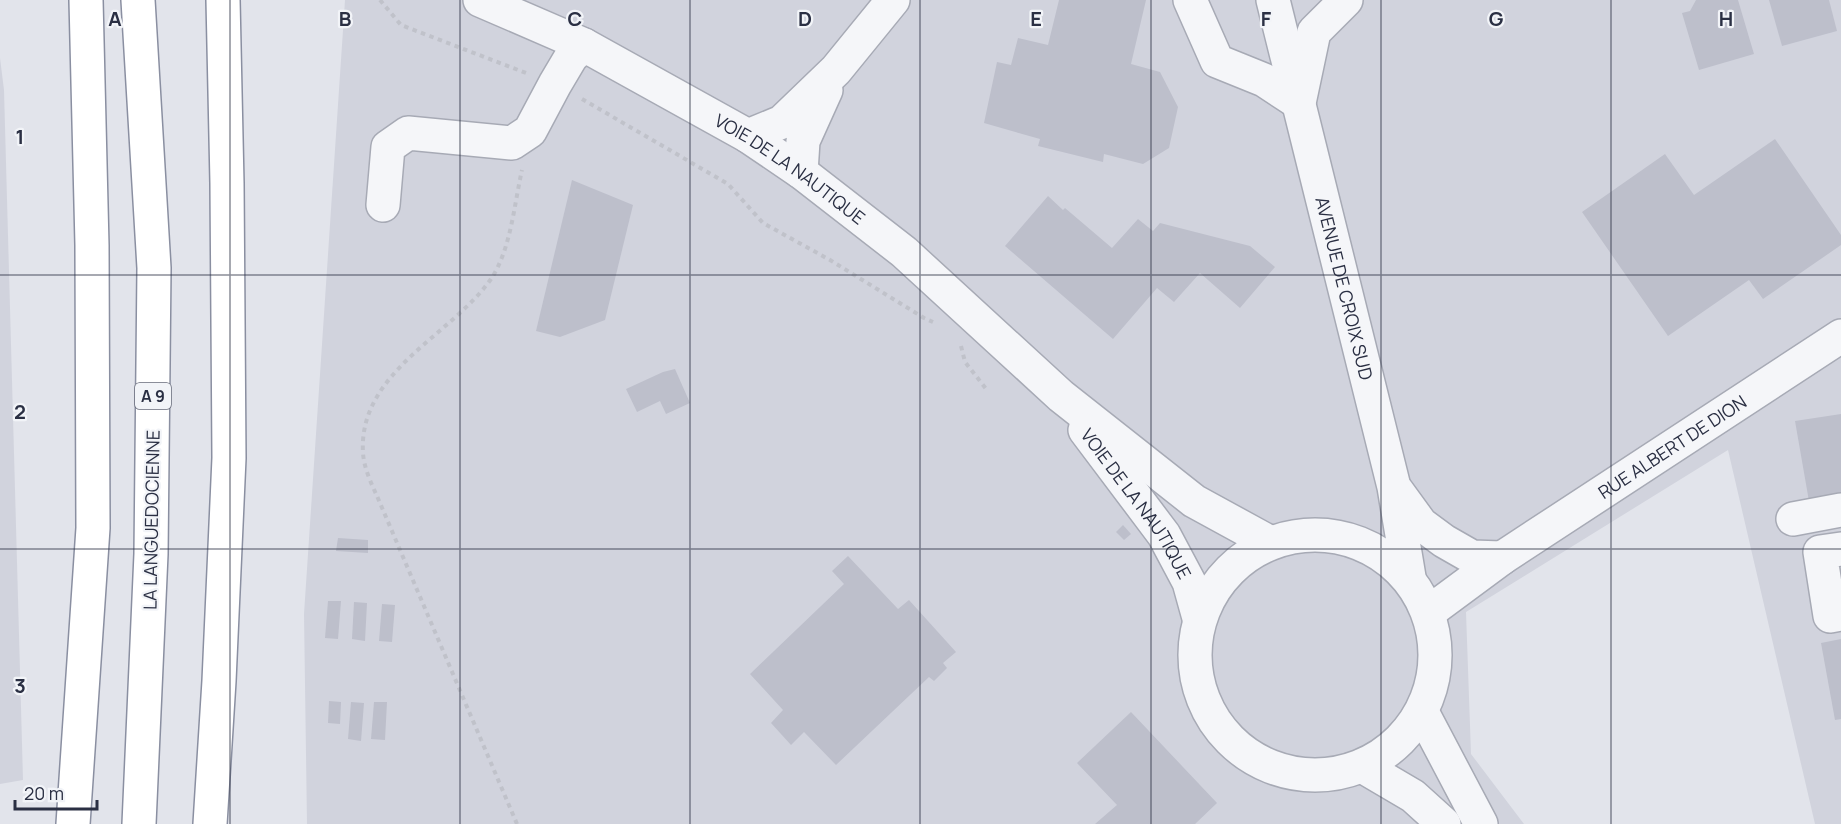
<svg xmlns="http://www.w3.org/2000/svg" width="1841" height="824" viewBox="0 0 1841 824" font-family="Manrope,sans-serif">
<rect width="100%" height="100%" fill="#e2e4eb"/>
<g fill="#d1d3dd">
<polygon points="345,0 1841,0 1841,824 1815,824 1728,450 1466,612 1471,754 1524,824 307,824 304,614"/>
<polygon points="0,58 4,90 23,780 0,784"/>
</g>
<g fill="#bdbfcb">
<polygon points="1059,0 1146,0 1131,64 1160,72 1178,107 1169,148 1143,164 1104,154 1103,162 1038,146 1040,139 984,123 997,62 1011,65 1018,38 1048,45"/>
<polygon points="1696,0 1738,0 1754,54 1699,70 1682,13 1690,11"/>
<polygon points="1769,0 1829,0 1837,31 1782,46"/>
<polygon points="1775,139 1841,235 1841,245 1763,299 1749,280 1668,336 1582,212 1665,154 1694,195"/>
<polygon points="572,180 633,205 605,320 560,337 536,331"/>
<polygon points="1048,196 1063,210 1065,208 1112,248 1138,219 1153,231 1160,223 1250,246 1275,267 1240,308 1200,273 1174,302 1157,288 1113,339 1005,246"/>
<polygon points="675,369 690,403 666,414 660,401 637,412 626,389 663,372"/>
<polygon points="1841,414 1841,502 1810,507 1795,421"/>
<polygon points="1123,525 1131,534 1124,540 1116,532"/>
<polygon points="338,538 368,540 368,553 336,551"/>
<polygon points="848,556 898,609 909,600 956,652 943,663 947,668 934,681 929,677 836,765 804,732 791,745 771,723 783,710 750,674 844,584 832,571"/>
<polygon points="328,601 341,601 338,639 325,638"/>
<polygon points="354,602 367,603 365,641 352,639"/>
<polygon points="382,604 395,605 392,642 379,641"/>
<polygon points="1841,639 1841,719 1835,720 1821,643"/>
<polygon points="329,701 341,702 340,724 328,723"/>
<polygon points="351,702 364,703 361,741 348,739"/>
<polygon points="374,702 387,702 385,740 371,739"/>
<polygon points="1131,712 1217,803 1195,824 1095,824 1117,805 1077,763"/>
</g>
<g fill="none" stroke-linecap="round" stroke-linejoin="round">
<g stroke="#a7aab5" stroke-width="36">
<g id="minor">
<path id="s1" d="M480,0L584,45L748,136L801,172L904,252L1061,396L1194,501L1269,542"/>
<polyline points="1190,0 1217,61 1264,80 1299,103 1314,32 1346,0"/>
<path id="s2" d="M1273,0L1394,487L1409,577"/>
<polyline points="748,136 782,122 836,70 893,0"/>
<polyline points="801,172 803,141 826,90"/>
<polyline points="383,205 388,147 408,133 512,143 530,131 555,84 571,57 584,45"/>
<path id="s3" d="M1085,430L1164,535L1189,582L1199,618"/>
<polyline points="1397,491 1421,524 1444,541 1472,557 1502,558"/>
<polyline points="1793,519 1841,510"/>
<circle cx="1315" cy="655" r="120"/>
<polyline points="1841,549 1820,552 1830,616 1841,614"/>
<path id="s4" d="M1429,612L1502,558L1841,336"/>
<polyline points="1422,712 1481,824"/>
<polyline points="1362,766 1413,796 1444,824"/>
</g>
</g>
<g stroke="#8a8fa1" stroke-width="36">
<g id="highway">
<polyline points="138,0 154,268 151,554 139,824"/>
<polyline points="73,824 93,528 92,245 86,0"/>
<polyline points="210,824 219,681 229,458 227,183 223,0"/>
</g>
</g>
<g stroke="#c0c2ca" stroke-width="4" stroke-dasharray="4.5 4.5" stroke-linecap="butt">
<polyline points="380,0 401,25 526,73"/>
<polyline points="582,99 728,184 763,223 830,260 924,318 933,322"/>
<polyline points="961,346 965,362 987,390"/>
<path d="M517,824L377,496C371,483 364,468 363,453C358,372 451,336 491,279C511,249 514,205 522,170"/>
</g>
<use href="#minor" stroke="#f5f6f9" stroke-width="33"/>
<use href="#highway" stroke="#fff" stroke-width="33"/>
</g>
<path fill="none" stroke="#2a2f43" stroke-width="1.5" stroke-opacity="0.55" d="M230,0V824M460,0V824M690,0V824M920,0V824M1151,0V824M1381,0V824M1611,0V824M0,275H1841M0,549H1841"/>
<g text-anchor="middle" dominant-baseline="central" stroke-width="4.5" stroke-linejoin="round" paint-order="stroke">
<rect fill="#f2f4f8" stroke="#666a79" stroke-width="1.5" x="135" y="383" width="36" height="26" rx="4.5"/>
<g font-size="16" font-weight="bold" fill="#2a2f43">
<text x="153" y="396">A 9</text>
</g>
<g font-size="18" fill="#2a2f43" stroke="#f2f4f8">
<text stroke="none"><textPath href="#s1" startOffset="354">VOIE DE LA NAUTIQUE</textPath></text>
<text stroke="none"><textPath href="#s2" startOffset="297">AVENUE DE CROIX SUD</textPath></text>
<text stroke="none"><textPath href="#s4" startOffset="294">RUE ALBERT DE DION</textPath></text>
<text stroke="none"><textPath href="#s3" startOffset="90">VOIE DE LA NAUTIQUE</textPath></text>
<text transform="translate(151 520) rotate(-89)">LA LANGUEDOCIENNE</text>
</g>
</g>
<g font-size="20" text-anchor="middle" font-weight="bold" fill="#2a2f43" stroke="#f2f4f8" stroke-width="4.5" stroke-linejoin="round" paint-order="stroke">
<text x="115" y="26">A</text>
<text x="345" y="26">B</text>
<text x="575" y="26">C</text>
<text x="805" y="26">D</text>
<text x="1036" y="26">E</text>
<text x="1266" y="26">F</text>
<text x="1496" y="26">G</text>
<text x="1726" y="26">H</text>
<text x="20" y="144">1</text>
<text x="20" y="419">2</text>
<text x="20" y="693">3</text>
</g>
<path d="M15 800v9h82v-9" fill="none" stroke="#2a2f43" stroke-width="3"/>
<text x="24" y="800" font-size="18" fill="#2a2f43" stroke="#f2f4f8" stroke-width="4.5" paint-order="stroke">20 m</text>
</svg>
